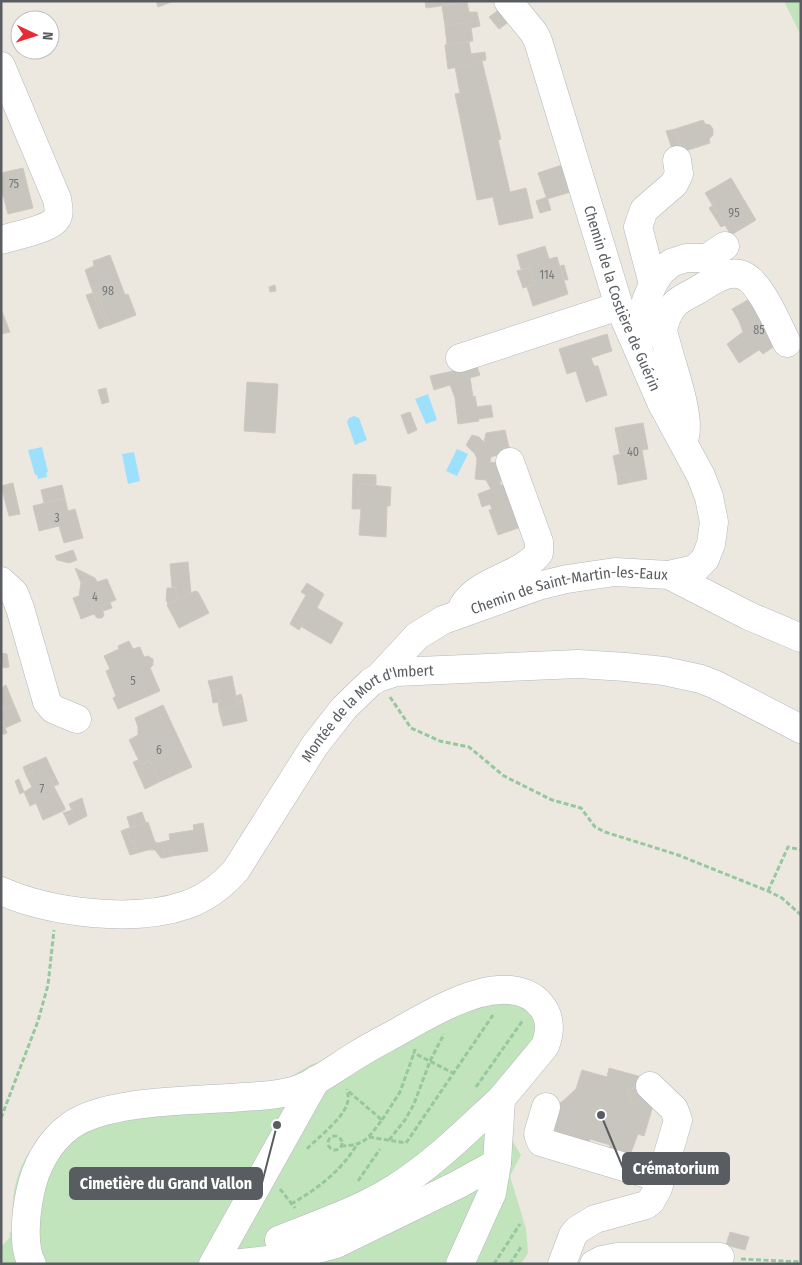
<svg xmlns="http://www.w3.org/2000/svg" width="802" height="1265" viewBox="0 0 802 1265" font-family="'Fira Sans Condensed',sans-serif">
<rect width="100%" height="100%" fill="#ece8e0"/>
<g fill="#c1e4bc">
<polygon points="784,1 801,1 801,36"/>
<path d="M542,998L526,1080L503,1125L521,1155L510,1176L526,1229L528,1253L521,1264H1V1247L10,1237L9,1233L13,1231C10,1184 19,1159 51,1124L201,1089L285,1080L312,1064L343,1057L431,1009Z"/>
</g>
<g fill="#9de0fe">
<polygon points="428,394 437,420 426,424 415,399"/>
<polygon points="354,416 359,418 367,440 355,445 347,422 349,418"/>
<polygon points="42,447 48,472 46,473 47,477 38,479 37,475 35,475 28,450"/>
<polygon points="457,449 468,454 457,476 446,471"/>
<polygon points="134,452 140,481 128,484 122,454"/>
</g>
<g fill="#c8c5bf" stroke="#d0c8be">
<polygon points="156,1 174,1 158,7"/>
<polygon points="425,1 461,1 461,3 426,8"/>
<polygon points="467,2 469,12 477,12 479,21 445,26 442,6"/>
<polygon points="500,9 510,21 499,29 489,17"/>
<polygon points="479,21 480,26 471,28 473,41 447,45 445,26"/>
<polygon points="469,42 471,54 485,52 486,60 448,69 445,45"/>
<polygon points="482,61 501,139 498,140 510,192 526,188 533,218 499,225 493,197 477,200 455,94 460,93 455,67"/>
<polygon points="703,120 705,124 710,125 713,129 713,135 709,139 710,143 682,152 675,129"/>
<polygon points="675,129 682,152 674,155 666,131"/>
<polygon points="565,164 574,191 547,199 538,173"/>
<polygon points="23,168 33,208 8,214 3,195 1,196 1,173"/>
<polygon points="731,178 756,220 731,235 705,193"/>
<polygon points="547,197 551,210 540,213 536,201"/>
<polygon points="713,205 725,225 721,227 709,208"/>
<polygon points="545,246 549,259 557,257 568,294 533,306 527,287 535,284 529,268 521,269 517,255"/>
<polygon points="110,255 125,295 128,294 136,315 110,325 97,292 93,293 85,270 94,266 93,261"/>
<polygon points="564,265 568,280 564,280 560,266"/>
<polygon points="529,268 535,284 523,288 517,271"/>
<polygon points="275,285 276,291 270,292 269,287"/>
<polygon points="97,292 110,325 106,326 93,293"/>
<polygon points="93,293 106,326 99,329 86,295"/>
<polygon points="753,297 782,341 763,354 759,350 739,363 727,344 743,332 739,321 732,309"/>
<polygon points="1,309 10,332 1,334"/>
<polygon points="607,334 612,351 591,358 594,366 598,366 607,395 586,402 576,371 567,374 559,349"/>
<polygon points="475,361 480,375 470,378 473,397 475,396 477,407 491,405 493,417 478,419 479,421 458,424 455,398 450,385 434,390 430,376 453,371 453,369"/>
<polygon points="247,382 278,384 275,433 244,431"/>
<polygon points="106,388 109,402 102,404 98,390"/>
<polygon points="410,412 417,430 408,434 401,415"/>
<polygon points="643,423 648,449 642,450 647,479 632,482 632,478 625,473 617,475 613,456 624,453 619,427"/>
<polygon points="619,427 624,453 620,454 615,428"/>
<polygon points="505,430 510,451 491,457 490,462 503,464 500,484 505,487 521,527 498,535 489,510 492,509 490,504 482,507 478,494 491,489 486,480 475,479 477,459 475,454 466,445 472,435 479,437 484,442 486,433"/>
<polygon points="625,473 632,478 632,482 618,485 617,475"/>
<polygon points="353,474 376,475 376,485 359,484 358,509 352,509"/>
<polygon points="13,483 20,514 9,516 1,486"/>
<polygon points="359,484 391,487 390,506 387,506 386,537 359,535 361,509 358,509"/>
<polygon points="62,485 65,498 44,503 41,490"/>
<polygon points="65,498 68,511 75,509 83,538 64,543 59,526 39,531 33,506"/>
<polygon points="73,550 77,560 69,563 57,560 55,556"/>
<polygon points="188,562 191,593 179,599 177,596 176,588 172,588 170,564"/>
<polygon points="75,568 95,578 81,583"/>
<polygon points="95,578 97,582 107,579 116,600 101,606 104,615 102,618 97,618 94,614 81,619 73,598 79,596 81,583"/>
<polygon points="307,583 324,594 317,608 343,623 331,644 302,627 303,624 293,618 306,595 301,592"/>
<polygon points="167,588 176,588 177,596 179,599 168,604 166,600"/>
<polygon points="195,591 198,592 209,613 179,628 167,605"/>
<polygon points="110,602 112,608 103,611 101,606"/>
<polygon points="293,618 303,624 299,630 290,624"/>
<polygon points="129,641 133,649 140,647 144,657 148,656 153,659 153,665 150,668 160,691 118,709 113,698 116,696 106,671 110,669 104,656 119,649 118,646"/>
<polygon points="1,653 7,654 9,667 1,668"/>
<polygon points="232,676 237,701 243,701 219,711 217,690 211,691 208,681"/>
<polygon points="6,685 14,705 1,710 1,688"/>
<polygon points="217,690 220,702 213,703 211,691"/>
<polygon points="241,694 243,700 237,701 236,696"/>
<polygon points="243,701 247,721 223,726 219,711"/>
<polygon points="14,705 21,721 5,728 1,718 1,710"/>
<polygon points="163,705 192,767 159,782 150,761 141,765 129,740 138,735 138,727 135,718"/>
<polygon points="1,718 7,733 1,735"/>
<polygon points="46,757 55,776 50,779 65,808 65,810 43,820 36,803 30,806 24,792 32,787 26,775 34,772 30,764"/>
<polygon points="139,760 141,765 150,761 159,782 145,789 133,762"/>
<polygon points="30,764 34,772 26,775 23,767"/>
<polygon points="55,776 59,784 54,786 50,779"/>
<polygon points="19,779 24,792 20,794 15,781"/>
<polygon points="82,798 87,816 69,825 65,816 73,813 69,804"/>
<polygon points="72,810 73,813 65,816 63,813"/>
<polygon points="142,812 146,823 130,827 127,817"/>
<polygon points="148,822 155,842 158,843 170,840 169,834 194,830 193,825 203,823 208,851 172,856 171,850 163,851 164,858 161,858 155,850 148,850 137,853 134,841 130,842 126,829"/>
<polygon points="126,829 130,842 134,841 137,853 130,855 121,831"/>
<polygon points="171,850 172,856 164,858 163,851"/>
<polygon points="609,1068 645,1078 646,1084 628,1090 631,1103 647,1097 652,1109 644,1136 638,1134 630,1155 609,1151 610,1145 590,1139 588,1144 548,1129 552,1108 563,1101 576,1089 582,1070 607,1077"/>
<polygon points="646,1084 647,1097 631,1103 628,1090"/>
<polygon points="730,1232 749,1237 745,1250 726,1245"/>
</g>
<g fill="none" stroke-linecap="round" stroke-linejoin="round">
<g stroke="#b3b7bb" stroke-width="29">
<g id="minor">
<path id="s1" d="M508,1L534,33L538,41L619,306L661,402L701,476L709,497L714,522L711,544L705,559L695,569L669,575"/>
<path d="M1,66L57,199C58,205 60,213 57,218C52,229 13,236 1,240"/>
<polyline points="653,284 660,273 671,263 686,258 707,258 725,246"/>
<polyline points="638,349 646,301 653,284 638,227 644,210 674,184 679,174 677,160"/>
<polyline points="460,358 619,306"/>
<path d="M685,436C691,412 668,356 663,330C665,320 669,310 676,303C682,298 690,294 696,291C711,282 733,265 749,279C764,291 778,325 787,343"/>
<polyline points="1,581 14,593 20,608 47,702 53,709 77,719"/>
<path d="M463,606C479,579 520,577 539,553V542L510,462"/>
<path id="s2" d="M378,678L417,636L443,620L538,586L567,579L615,572L669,575L749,616L801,638"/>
<path id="s3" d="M1,891C51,913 134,923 186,905C206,898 222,886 236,870L315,745L344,708L371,682L378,678L396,672L578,664L626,667L664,671L701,679L716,685L801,729"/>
<polyline points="546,1107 538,1134 541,1142 661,1178"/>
<path d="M279,1240C318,1224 359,1211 395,1188C434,1164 467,1130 501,1099"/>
<path d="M32,1264C22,1247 26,1212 30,1193C35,1168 48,1142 70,1126C107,1099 197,1101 243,1097C262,1096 281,1095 299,1089C319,1081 337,1067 355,1056C367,1048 381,1041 394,1034C424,1017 474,986 510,990C540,993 557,1017 545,1046L501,1099L497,1163L457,1185L336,1244L284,1258L233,1264"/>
<polyline points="213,1264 316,1080"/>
<polyline points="460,1264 492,1193 497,1163"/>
<polyline points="562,1264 573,1235 577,1230 595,1219 646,1205 651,1201 658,1188 678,1120 674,1109 650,1086"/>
<polyline points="594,1264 602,1260 617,1257 720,1257"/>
</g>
</g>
<g stroke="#97c79e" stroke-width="3" stroke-dasharray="5 2.5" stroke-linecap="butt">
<polyline points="390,697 411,728 440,741 469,747 504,776 552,800 581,808 595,827 605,832 678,855 768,891 782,898 801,915"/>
<polyline points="768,891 788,847 801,850"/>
<polyline points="415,1049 414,1053 453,1073"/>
<polyline points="476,1087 523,1020"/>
<polyline points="1,1118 38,1021 48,985 54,930"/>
<polyline points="382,1120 400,1092 414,1053"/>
<circle cx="335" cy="1143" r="7"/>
<polyline points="369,1137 406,1143 493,1015"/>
<polyline points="389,1140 405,1120 414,1104 430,1061 444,1034"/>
<path d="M341,1146C366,1145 367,1139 382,1120L348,1091"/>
<path d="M307,1149C318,1137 342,1120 347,1104C349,1099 348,1094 347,1089"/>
<polyline points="358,1181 380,1149"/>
<polyline points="280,1189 295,1208"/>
<path d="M291,1204C317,1189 340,1172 356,1146"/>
<polyline points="741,1259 801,1262"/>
<polyline points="494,1264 520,1224"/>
<polyline points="510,1264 521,1247"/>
</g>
<use href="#minor" stroke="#fff" stroke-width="28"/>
</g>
<g text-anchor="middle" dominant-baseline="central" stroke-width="4.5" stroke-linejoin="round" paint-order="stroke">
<g font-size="12" fill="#757778">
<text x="14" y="184">75</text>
<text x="734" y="213">95</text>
<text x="547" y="275">114</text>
<text x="108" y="291">98</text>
<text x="759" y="330">85</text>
<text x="633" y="452">40</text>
<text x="57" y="518">3</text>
<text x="95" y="597">4</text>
<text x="133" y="681">5</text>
<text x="159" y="750">6</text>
<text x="42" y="789">7</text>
</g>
<g font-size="15" fill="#595d61" stroke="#fff">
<text stroke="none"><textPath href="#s1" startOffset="321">Chemin de la Costière de Guérin</textPath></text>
<text stroke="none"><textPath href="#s2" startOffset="219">Chemin de Saint-Martin-les-Eaux</textPath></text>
<text stroke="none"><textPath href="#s3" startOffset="464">Montée de la Mort d'Imbert</textPath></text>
</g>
</g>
<path fill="none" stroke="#595d61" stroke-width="2" d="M601 1115L623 1168M277 1125L262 1183"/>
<g fill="#595d61" stroke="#fff" stroke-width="2">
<circle cx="601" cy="1115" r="5"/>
<circle cx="277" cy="1125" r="5"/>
</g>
<g fill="#595d61" stroke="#595d61" stroke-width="2">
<rect x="623" y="1153" width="106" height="31" rx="5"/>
<rect x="70" y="1168" width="192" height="31" rx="5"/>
</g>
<g font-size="16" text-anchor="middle" font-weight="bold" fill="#fff">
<text x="676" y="1174">Crématorium</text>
<text x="166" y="1189">Cimetière du Grand Vallon</text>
</g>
<rect width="802" height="1265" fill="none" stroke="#595d61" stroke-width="5"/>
<g transform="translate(35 35) rotate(94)"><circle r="24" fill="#ffffff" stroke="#bdbec0"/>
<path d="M0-4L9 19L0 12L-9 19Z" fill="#e72a34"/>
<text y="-8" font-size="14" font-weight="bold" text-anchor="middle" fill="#595d61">N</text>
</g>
</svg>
